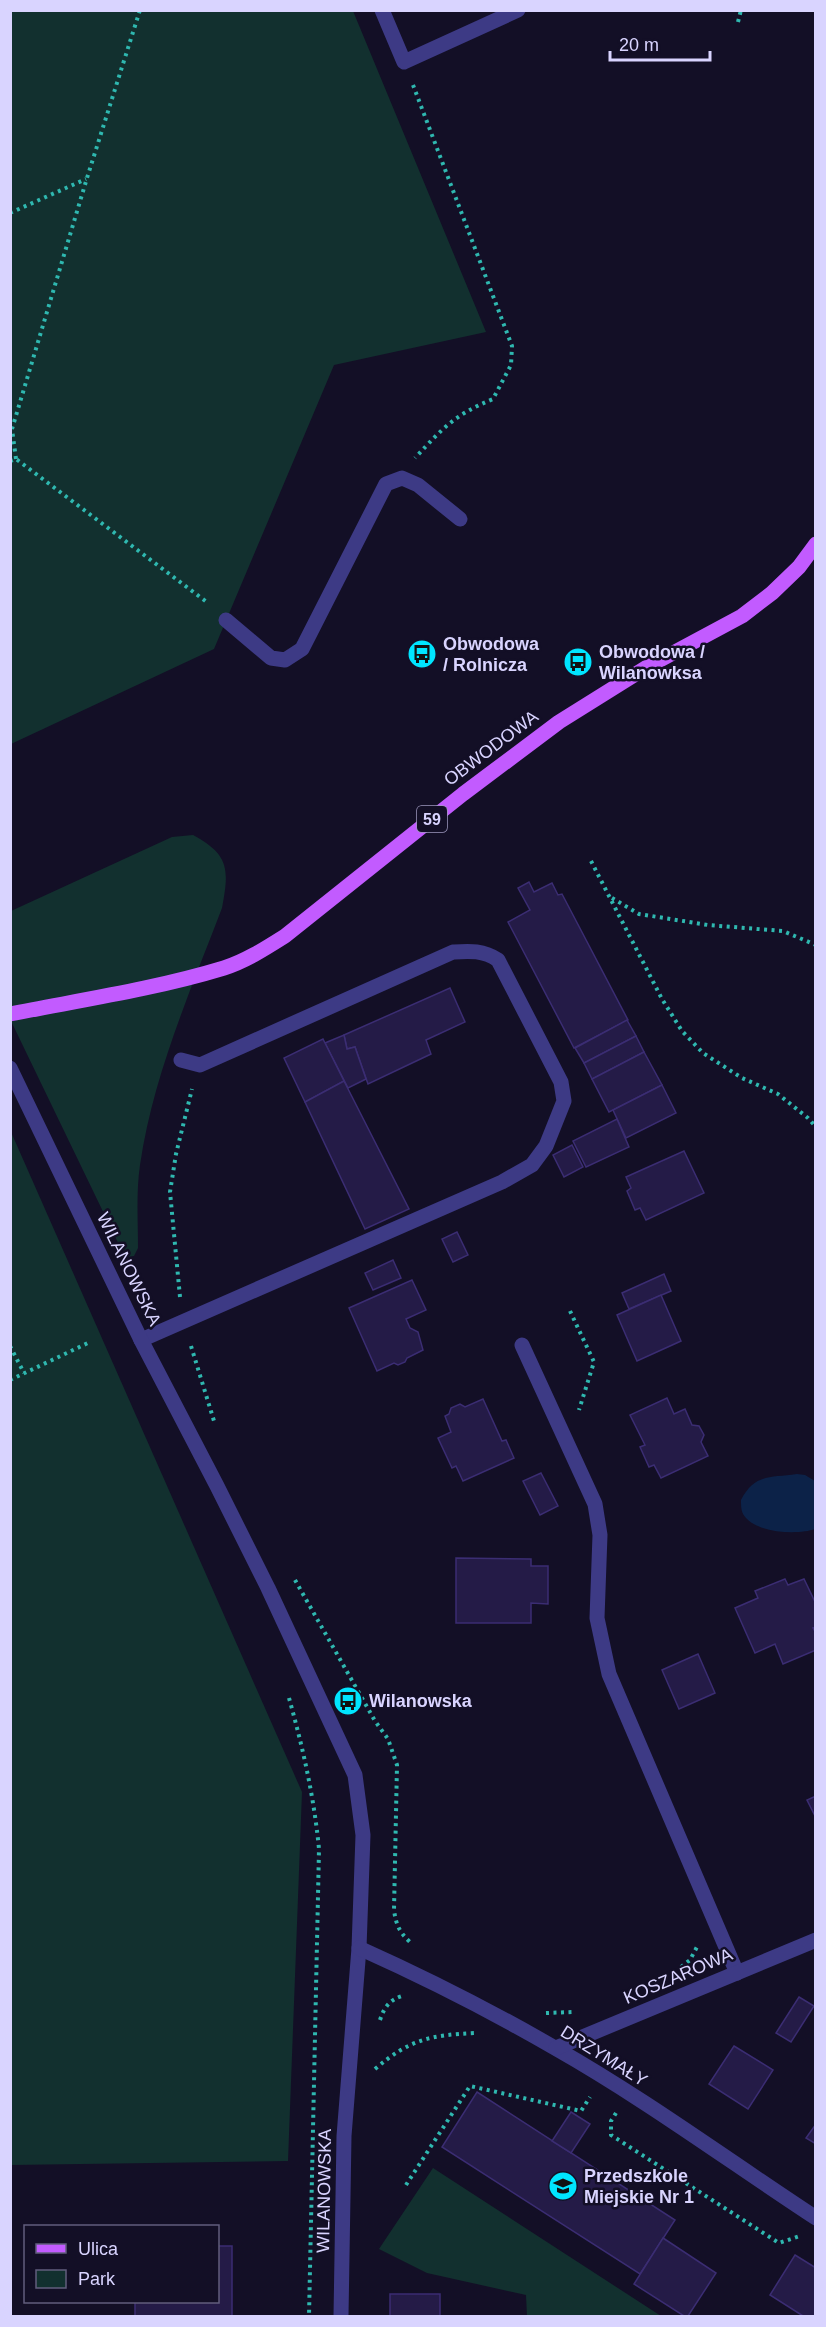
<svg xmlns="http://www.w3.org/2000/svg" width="826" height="2327" viewBox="0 0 826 2327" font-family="Arial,sans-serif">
<rect width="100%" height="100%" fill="#130f26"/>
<g fill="#12302f">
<polygon points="10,11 353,11 486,332 334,365 214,649 11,744"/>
<path d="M193,835C230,855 229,870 222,908C190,992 153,1076 140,1165C136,1192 138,1221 138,1248L134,1256L128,1257L123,1253L11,1021V911L172,837Z"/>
<polygon points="11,1132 302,1792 288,2161 11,2165"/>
<polygon points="433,2168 661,2316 527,2316 526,2295 427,2273 379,2249"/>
</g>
<path fill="#0c2248" d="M797,1474L805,1475L815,1481V1529C798,1535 759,1533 746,1518C741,1513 741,1507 741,1500C755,1473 771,1478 797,1474Z"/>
<g fill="#241b47" stroke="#3b2d73" stroke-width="1.5">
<polygon points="529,882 534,892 552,883 558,895 562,894 628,1020 574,1048 508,922 530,910 518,888"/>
<polygon points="450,988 465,1022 426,1040 431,1054 368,1084 355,1047 347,1049 344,1035"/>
<polygon points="627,1020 636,1036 584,1063 575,1048"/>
<polygon points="344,1035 347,1049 355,1047 366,1079 348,1088 325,1043"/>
<polygon points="636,1036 644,1052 592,1079 584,1063"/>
<polygon points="323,1039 344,1081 305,1102 284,1058"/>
<polygon points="644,1052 662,1085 609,1112 592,1079"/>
<polygon points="344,1081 409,1209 365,1229 305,1102"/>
<polygon points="662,1085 676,1113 626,1138 613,1110"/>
<polygon points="617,1119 629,1147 586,1167 573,1141"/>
<polygon points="572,1145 583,1167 564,1177 553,1155"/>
<polygon points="684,1151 704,1193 646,1220 640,1208 635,1210 627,1191 631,1188 626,1177"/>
<polygon points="457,1232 468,1255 453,1262 442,1239"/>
<polygon points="393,1260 401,1278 373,1290 365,1273"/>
<polygon points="664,1274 671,1291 629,1309 622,1293"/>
<polygon points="412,1280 426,1310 406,1319 410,1328 418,1332 423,1350 407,1358 405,1362 398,1365 394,1363 377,1371 349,1308"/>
<polygon points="661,1295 681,1341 637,1361 617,1315"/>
<polygon points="667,1398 674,1414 685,1409 692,1425 699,1426 704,1435 701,1442 708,1456 661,1478 654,1465 649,1467 640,1447 645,1445 630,1415"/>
<polygon points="483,1399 502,1441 506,1440 514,1458 463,1481 456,1466 452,1468 438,1438 451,1432 445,1416 449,1414 451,1408 460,1404 465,1407"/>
<polygon points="541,1473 558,1506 540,1515 523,1481"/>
<polygon points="456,1558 531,1559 531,1566 548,1566 548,1604 531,1603 531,1623 456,1623"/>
<polygon points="785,1579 788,1585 804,1579 816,1604 816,1627 813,1628 816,1633 816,1650 783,1664 775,1644 755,1653 735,1608 758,1598 755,1591"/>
<polygon points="698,1654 715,1693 679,1709 662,1670"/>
<polygon points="816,1796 816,1818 807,1800"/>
<polygon points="799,1997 814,2006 791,2042 776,2033"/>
<polygon points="734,2046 773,2070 748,2109 709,2084"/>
<polygon points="477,2092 675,2220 640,2274 442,2147"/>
<polygon points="571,2112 590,2124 571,2153 552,2141"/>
<polygon points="816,2124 816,2144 806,2138"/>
<polygon points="663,2238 716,2273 688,2316 684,2316 634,2284"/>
<polygon points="218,2246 232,2246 232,2316 135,2316 135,2302 218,2302"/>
<polygon points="795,2255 816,2268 816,2316 803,2316 770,2295"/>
<rect x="390" y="2294" width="50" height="22"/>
</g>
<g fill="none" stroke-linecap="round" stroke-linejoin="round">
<g stroke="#2fb8b0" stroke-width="4" stroke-dasharray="3 4.5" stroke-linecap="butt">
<polyline points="738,22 741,10"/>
<path d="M413,85L512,346L511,365L493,399C454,415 443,428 415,458"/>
<polyline points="10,213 86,179"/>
<polyline points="16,459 12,429 87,178 140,10"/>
<polyline points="10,461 16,459 208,603"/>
<polyline points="591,861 662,999 682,1031 703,1053 742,1078 778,1094 808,1118 816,1127"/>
<polyline points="612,898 639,914 708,925 783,931 816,945"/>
<polyline points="180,1297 170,1192 176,1154 192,1089"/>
<polyline points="570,1311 594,1362 579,1410"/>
<polyline points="10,1346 24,1373"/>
<polyline points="191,1346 214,1421"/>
<polyline points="10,1380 90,1342"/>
<path d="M295,1580L375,1721L388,1739L397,1765L394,1910C396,1924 399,1932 410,1942"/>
<path d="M289,1698C303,1748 314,1797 319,1849L309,2316"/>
<polyline points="681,1967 690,1960 698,1945"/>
<polyline points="546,2013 572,2012"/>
<path d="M380,2020C384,2008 389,2000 402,1996"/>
<path d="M375,2069C410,2039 431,2035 475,2033"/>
<polyline points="616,2113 611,2121 611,2135 779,2243 800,2236"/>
<polyline points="406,2185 470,2086 581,2111 590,2097"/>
</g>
<g stroke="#3d3a85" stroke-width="15">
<polyline points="226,620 271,658 285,660 302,649 386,484 402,478 418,485 460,519"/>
<path d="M141,1340L502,1182L532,1165L546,1146L564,1101L561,1082L498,960C483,950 470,951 453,952L200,1065L181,1060"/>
<polyline points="522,1345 595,1504 600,1535 597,1618 609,1674 737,1973"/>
</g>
<g stroke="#3d3a85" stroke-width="15">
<polyline points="382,10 404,62 518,10"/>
<polyline points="10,1068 141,1340 217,1486 268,1588 355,1775 363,1835 359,1948 344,2136 341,2316"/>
<path d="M359,1948C426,1978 491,2011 555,2048C645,2099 729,2161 816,2218"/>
<polyline points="556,2048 816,1940"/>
</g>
<path stroke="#c25bff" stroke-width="15" d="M10,1014C81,1000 155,989 224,968C246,961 266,948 285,936L463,794L559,722L647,667L742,616L772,593L799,567L816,544"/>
</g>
<defs>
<g id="bus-disc" transform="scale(1.5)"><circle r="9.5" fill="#00e5ff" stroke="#130f26"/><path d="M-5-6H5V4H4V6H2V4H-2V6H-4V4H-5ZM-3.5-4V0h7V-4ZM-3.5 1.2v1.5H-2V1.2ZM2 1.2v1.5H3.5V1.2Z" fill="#111"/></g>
<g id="school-disc" transform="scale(1.5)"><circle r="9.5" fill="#00e5ff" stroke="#130f26"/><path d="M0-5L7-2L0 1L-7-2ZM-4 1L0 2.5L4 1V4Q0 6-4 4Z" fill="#111"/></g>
</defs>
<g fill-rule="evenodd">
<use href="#bus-disc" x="422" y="654"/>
<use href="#bus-disc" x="578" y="662"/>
<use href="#bus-disc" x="348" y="1701"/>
<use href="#school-disc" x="563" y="2186"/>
</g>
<g text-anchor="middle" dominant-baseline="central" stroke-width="5" stroke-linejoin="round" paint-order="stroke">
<rect fill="#130f26" stroke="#9e99be" stroke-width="1.5" x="417" y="806" width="30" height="26" rx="4.5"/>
<g font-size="16" font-weight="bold" fill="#d9d4ff">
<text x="432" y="819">59</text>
</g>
<g font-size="18" font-weight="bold" fill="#d9d4ff" stroke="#130f26" text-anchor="start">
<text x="443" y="644">Obwodowa<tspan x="443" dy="21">/ Rolnicza</tspan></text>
<text x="599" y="652">Obwodowa /<tspan x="599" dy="21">Wilanowksa</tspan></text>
<text x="369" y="1701">Wilanowska</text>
<text x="584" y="2176">Przedszkole<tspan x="584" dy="21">Miejskie Nr 1</tspan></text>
</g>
<g font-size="18" fill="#d9d4ff" stroke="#130f26">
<text transform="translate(491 748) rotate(-37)">OBWODOWA</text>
<text transform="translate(129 1269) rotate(64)">WILANOWSKA</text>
<text transform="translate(678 1976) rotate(-23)">KOSZAROWA</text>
<text transform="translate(604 2056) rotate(32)">DRZYMAŁY</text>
<text transform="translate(324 2191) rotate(-89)">WILANOWSKA</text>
</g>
</g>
<rect width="826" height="2327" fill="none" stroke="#d9d4ff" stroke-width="24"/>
<rect x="24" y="2225" width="195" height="78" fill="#130f26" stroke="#625e7d" stroke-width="1.5"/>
<rect x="36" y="2244" width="30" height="9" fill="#c25bff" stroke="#625e7d" stroke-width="1.5"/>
<text x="78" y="2255" font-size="18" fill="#d9d4ff">Ulica</text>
<rect x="36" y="2270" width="30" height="18" fill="#12302f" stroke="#625e7d" stroke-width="1.5"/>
<text x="78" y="2285" font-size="18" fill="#d9d4ff">Park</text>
<path d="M610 51v9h100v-9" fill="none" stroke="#d9d4ff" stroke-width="3"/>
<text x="619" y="51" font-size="18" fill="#d9d4ff" stroke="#130f26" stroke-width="4.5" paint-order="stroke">20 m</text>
</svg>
